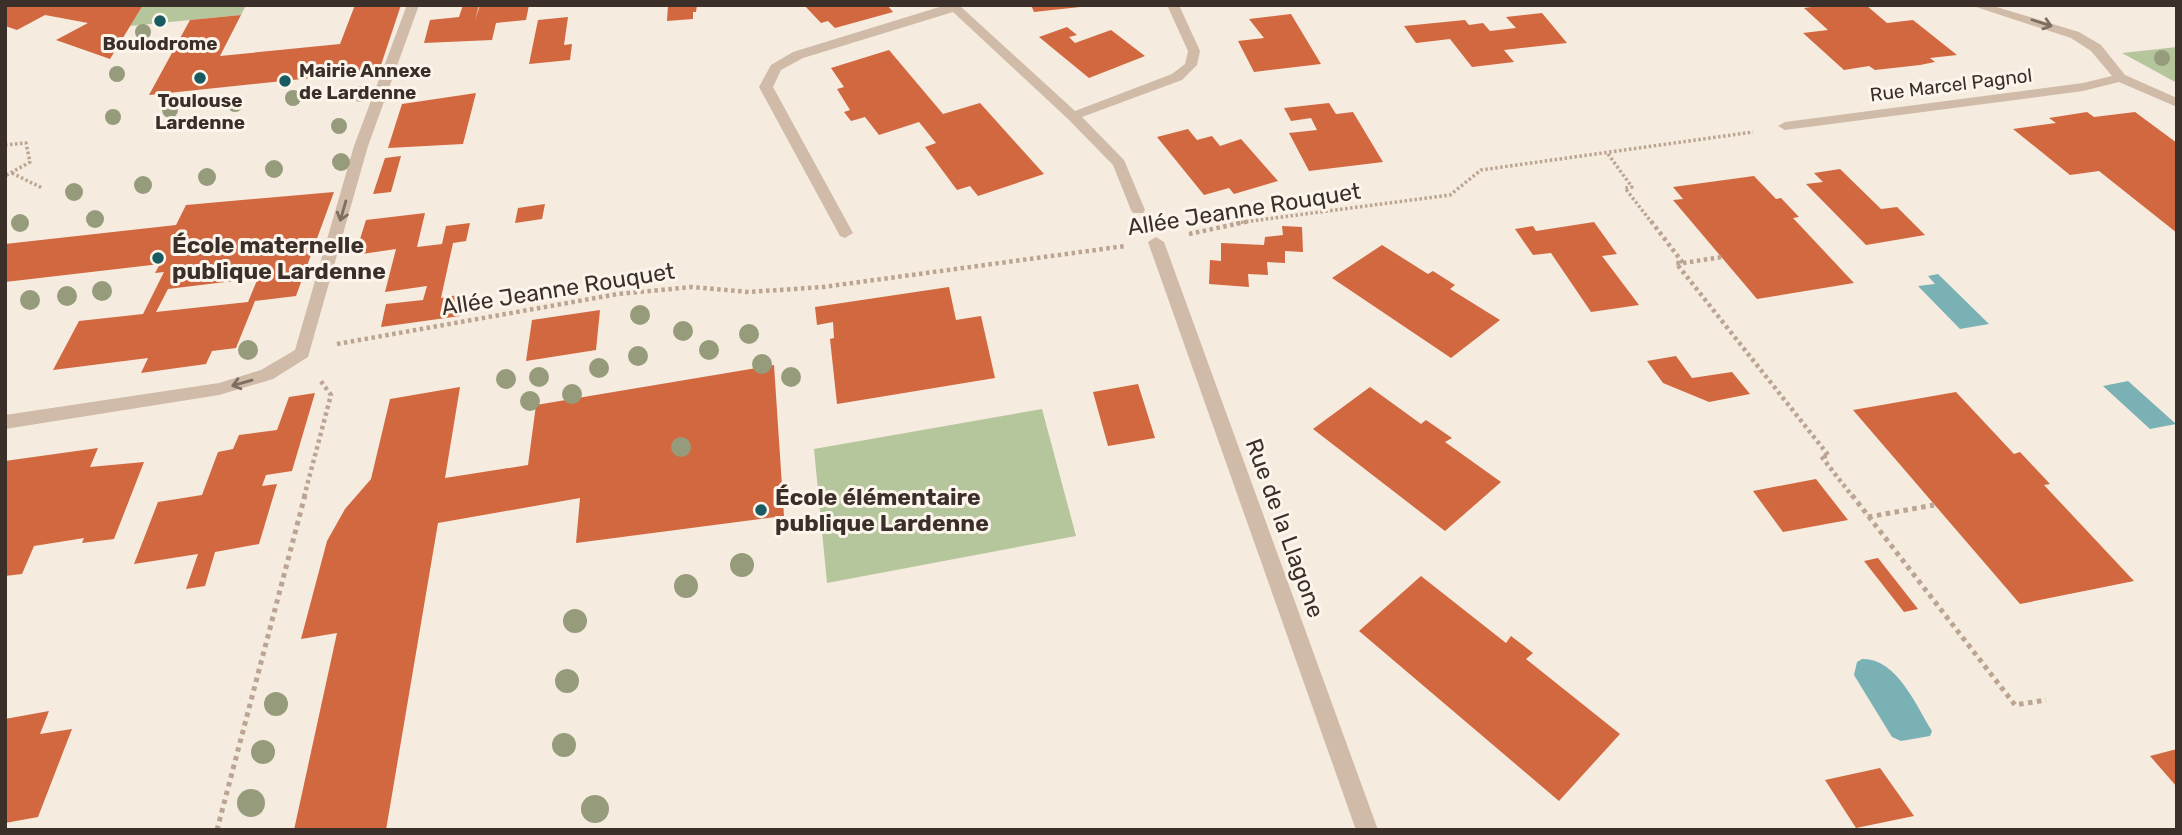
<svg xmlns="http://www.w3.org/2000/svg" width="2182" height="835" viewBox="0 0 2182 835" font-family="Rubik,sans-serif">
<rect width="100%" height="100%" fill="#f5ebde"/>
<g fill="#b6c69c">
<polygon points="143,5 246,5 241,15 130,26"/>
<polygon points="2177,47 2177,83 2122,53"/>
<polygon points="1042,409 1076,536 827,583 814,449"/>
</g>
<g fill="#7ab1b5">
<polygon points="1938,274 1989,324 1960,329 1918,286 1935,284 1928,276"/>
<polygon points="2128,381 2176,424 2150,429 2103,386"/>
<path d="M1862,659C1897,658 1916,706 1932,731L1930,736L1901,741L1892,737L1854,675L1857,662Z"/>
</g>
<g fill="#d16840" fill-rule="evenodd">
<polygon points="5,5 143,5 110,59 56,40 88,23 45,15 17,30 5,26"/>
<polygon points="355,5 401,5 379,71 149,95 190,20 241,15 220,56 340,44"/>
<polygon points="463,5 479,5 475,20 480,5 529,5 526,20 496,23 492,40 424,43 430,20 459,17"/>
<polygon points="668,5 697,5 696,12 693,12 693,19 667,21"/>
<polygon points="804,5 887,5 893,12 835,28 828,21 821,23"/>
<polygon points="1031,5 1080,5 1080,7 1034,12"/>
<polygon points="1827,5 1866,5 1887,23 1913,20 1957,55 1930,58 1935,62 1920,65 1875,70 1869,66 1844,70 1803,33 1828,30 1804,8"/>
<polygon points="1542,13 1567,43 1504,50 1514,62 1472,67 1450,39 1416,43 1404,26 1465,20 1469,25 1483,23 1490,31 1516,28 1506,17"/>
<polygon points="1291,14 1321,64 1254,72 1238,41 1264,38 1249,19"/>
<polygon points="568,17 564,45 572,44 570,60 529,64 538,20"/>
<polygon points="1067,27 1077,35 1069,37 1075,43 1111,30 1145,56 1089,78 1039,37"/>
<polygon points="889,50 943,114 980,103 1044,174 978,196 970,186 957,190 925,147 936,143 919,122 879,135 865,117 851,121 844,112 850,110 837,89 844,87 831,68"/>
<polygon points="476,93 463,144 388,148 402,104"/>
<polygon points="1329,103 1336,114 1353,112 1383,162 1309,171 1289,133 1317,130 1311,118 1291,121 1284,108"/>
<polygon points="2087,112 2094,117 2135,112 2177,143 2177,233 2099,171 2070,175 2013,129 2056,123 2049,118"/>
<polygon points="1188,129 1197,140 1212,136 1220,146 1241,139 1278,181 1234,194 1229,188 1204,195 1157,137"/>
<polygon points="401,156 391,192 373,194 385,158"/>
<polygon points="1840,169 1881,209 1897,207 1925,235 1866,245 1806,184 1823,182 1814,173"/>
<polygon points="1754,176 1776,199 1781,198 1799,217 1793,218 1854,283 1757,299 1673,200 1683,199 1673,187"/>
<path d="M334,192L296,296L255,301L236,348L212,351L206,364L141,373L148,358L53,370L79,321L143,314L164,272L155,273L160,264L5,282V244L176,225L186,205ZM258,278L248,302L156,312L168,289Z"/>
<polygon points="545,204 542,219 515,223 518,208"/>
<polygon points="425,213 417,247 442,244 446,226 470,223 466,241 453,243 441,298 464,294 460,316 381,327 386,304 423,300 427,286 385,292 396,249 355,255 366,220"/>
<polygon points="1594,222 1617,254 1602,256 1639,305 1591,312 1551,253 1533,255 1515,229 1533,226 1536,231"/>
<polygon points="1282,226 1302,227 1303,252 1285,251 1285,263 1267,262 1268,275 1248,274 1249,287 1209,284 1210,260 1221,261 1221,243 1264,245 1265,237 1283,235"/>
<polygon points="1382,245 1428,274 1433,271 1455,285 1450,289 1500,320 1451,358 1332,278"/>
<polygon points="949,287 956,320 981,316 995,378 837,404 830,339 834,338 833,322 817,325 815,307"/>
<polygon points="600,310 596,350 526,361 532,320"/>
<polygon points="1676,356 1692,378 1732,372 1750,394 1709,402 1663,383 1647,361"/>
<polygon points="774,365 784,516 576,543 580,498 438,523 386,830 294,830 337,633 301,639 327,541 345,509 371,479 390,399 460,387 445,478 528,465 536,405"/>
<polygon points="1138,384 1155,438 1108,446 1093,392"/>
<polygon points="1370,387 1421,424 1426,420 1452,438 1445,442 1501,482 1445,531 1313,429"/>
<polygon points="1956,392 2014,454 2020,452 2050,484 2044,485 2134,581 2020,604 1853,410"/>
<polygon points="315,393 292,471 266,475 262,486 277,484 259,544 215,552 205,586 186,589 198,554 134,564 158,502 202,495 218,452 233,449 239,435 277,430 289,397"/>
<polygon points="98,448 90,467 144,462 114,539 82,543 84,538 34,546 22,574 5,576 5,461"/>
<polygon points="1816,479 1848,520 1783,532 1753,491"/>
<polygon points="1878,558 1918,609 1904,612 1864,561"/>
<polygon points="1421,576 1506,643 1511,636 1533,653 1526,659 1620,734 1559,801 1359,631"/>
<polygon points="49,711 40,734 72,729 38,817 5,823 5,719"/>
<polygon points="2177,749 2177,787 2150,756"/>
<polygon points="1880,768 1914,816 1856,828 1825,780"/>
</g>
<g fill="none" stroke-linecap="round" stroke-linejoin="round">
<g stroke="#bba592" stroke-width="3.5" stroke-dasharray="2.5 2.5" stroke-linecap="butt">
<polyline points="5,145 26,143 30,162 5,176"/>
<polyline points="1608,154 1632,187 1625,188 1652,223"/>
<polyline points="12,173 42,188"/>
<polyline points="1236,223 1450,195 1481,170 1753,132"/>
</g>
<g stroke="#bba592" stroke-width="4.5" stroke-dasharray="3.5 3.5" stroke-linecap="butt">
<polyline points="1651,221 1683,263 1676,263 1829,456 1821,456 1853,497"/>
<polyline points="1189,234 1250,221"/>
<polyline points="1683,263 1722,257"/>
<polyline points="337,344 618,294 692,287 749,292 823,287 1125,246"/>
<polyline points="304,497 331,395 320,380"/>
</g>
<g stroke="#bba592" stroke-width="5" stroke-dasharray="4.5 4.5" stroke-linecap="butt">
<polyline points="1852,495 2015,705 2046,700"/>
<polyline points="1868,517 1934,505"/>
<polyline points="217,830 305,495"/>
</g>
<g fill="#cfbba8" fill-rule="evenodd">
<polygon points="407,5 419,5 368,146 308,357 273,379 219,395 5,429 5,415 219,383 261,370 295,350 354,146"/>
<polygon points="946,5 959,5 1075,111 1172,74 1185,64 1188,51 1167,5 1179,5 1200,51 1197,65 1182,80 1082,117 1124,160 1145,210 1143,213 1133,213 1131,210 1113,165 1068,119 953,12 803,58 781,70 773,87 853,233 845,238 840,236 759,87 771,65 793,52"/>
<polygon points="1970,5 1990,5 2079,32 2101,45 2125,75 2177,98 2177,107 2119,82 2083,91 1785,130 1778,126 1785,122 2083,83 2112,76 2091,51 2071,38"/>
<polygon points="1156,237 1164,242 1378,830 1356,830 1148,242"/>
</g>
</g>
<g fill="#969c7b">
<circle cx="143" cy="32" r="8"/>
<circle cx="2162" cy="58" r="8"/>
<circle cx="117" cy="74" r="8"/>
<circle cx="361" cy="94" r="8"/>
<circle cx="293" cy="98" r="8"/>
<circle cx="235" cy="104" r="8"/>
<circle cx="170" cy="110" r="8"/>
<circle cx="113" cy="117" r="8"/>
<circle cx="339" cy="126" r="8"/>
<circle cx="341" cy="162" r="9"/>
<circle cx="274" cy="169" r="9"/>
<circle cx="207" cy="177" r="9"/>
<circle cx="143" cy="185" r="9"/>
<circle cx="74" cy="192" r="9"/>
<circle cx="95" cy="219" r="9"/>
<circle cx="20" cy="223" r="9"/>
<circle cx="102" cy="291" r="10"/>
<circle cx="67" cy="296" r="10"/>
<circle cx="30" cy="300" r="10"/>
<circle cx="640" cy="315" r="10"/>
<circle cx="683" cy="331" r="10"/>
<circle cx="749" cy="334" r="10"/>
<circle cx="248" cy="350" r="10"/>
<circle cx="709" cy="350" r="10"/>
<circle cx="638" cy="356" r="10"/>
<circle cx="762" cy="364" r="10"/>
<circle cx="599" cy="368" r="10"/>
<circle cx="539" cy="377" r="10"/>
<circle cx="791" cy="377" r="10"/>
<circle cx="506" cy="379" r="10"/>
<circle cx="572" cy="394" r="10"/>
<circle cx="530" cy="401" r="10"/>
<circle cx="681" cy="447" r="10"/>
<circle cx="742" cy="565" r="12"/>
<circle cx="686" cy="586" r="12"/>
<circle cx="575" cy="621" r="12"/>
<circle cx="567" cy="681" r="12"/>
<circle cx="276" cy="704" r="12"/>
<circle cx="564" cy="745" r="12"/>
<circle cx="263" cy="752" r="12"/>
<circle cx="251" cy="803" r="14"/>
<circle cx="595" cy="809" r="14"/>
</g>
<defs><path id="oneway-shaft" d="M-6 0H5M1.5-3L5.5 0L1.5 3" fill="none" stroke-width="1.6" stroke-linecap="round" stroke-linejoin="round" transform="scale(1.75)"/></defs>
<g stroke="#7e6e62">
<use href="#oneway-shaft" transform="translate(2042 23) rotate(18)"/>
<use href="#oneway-shaft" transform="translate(343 211) rotate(106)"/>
<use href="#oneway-shaft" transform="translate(242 383) rotate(164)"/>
</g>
<g fill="#1a5a61" stroke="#fcf5eb" stroke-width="2.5">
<circle cx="160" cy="21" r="7"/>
<circle cx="200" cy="78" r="7"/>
<circle cx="285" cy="81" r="7"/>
<circle cx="158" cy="258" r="7"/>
<circle cx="761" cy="510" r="7"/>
</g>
<g text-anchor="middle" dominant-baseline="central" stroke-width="6" stroke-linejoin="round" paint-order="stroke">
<g font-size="19" font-weight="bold" fill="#3b2f29" stroke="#fcf5eb">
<text x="160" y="43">Boulodrome</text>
<text x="299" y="70" text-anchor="start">Mairie Annexe<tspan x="299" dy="22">de Lardenne</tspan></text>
<text x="200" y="100">Toulouse<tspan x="200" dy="22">Lardenne</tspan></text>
</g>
<g font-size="19" fill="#3b2f29" stroke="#fcf5eb">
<text transform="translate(1951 85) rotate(-7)">Rue Marcel Pagnol</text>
</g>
<g font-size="23" fill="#3b2f29" stroke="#fcf5eb">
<text transform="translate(1244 209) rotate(-9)">Allée Jeanne Rouquet</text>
<text transform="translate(558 289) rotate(-9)">Allée Jeanne Rouquet</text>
<text transform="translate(1285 528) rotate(70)">Rue de la Llagone</text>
</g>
<g font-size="23" font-weight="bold" fill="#3b2f29" stroke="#fcf5eb" text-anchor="start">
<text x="172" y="245">École maternelle<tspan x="172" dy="26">publique Lardenne</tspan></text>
<text x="775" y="497">École élémentaire<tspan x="775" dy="26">publique Lardenne</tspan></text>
</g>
</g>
<rect width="2182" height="835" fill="none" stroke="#3b2f29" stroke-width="14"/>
</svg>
